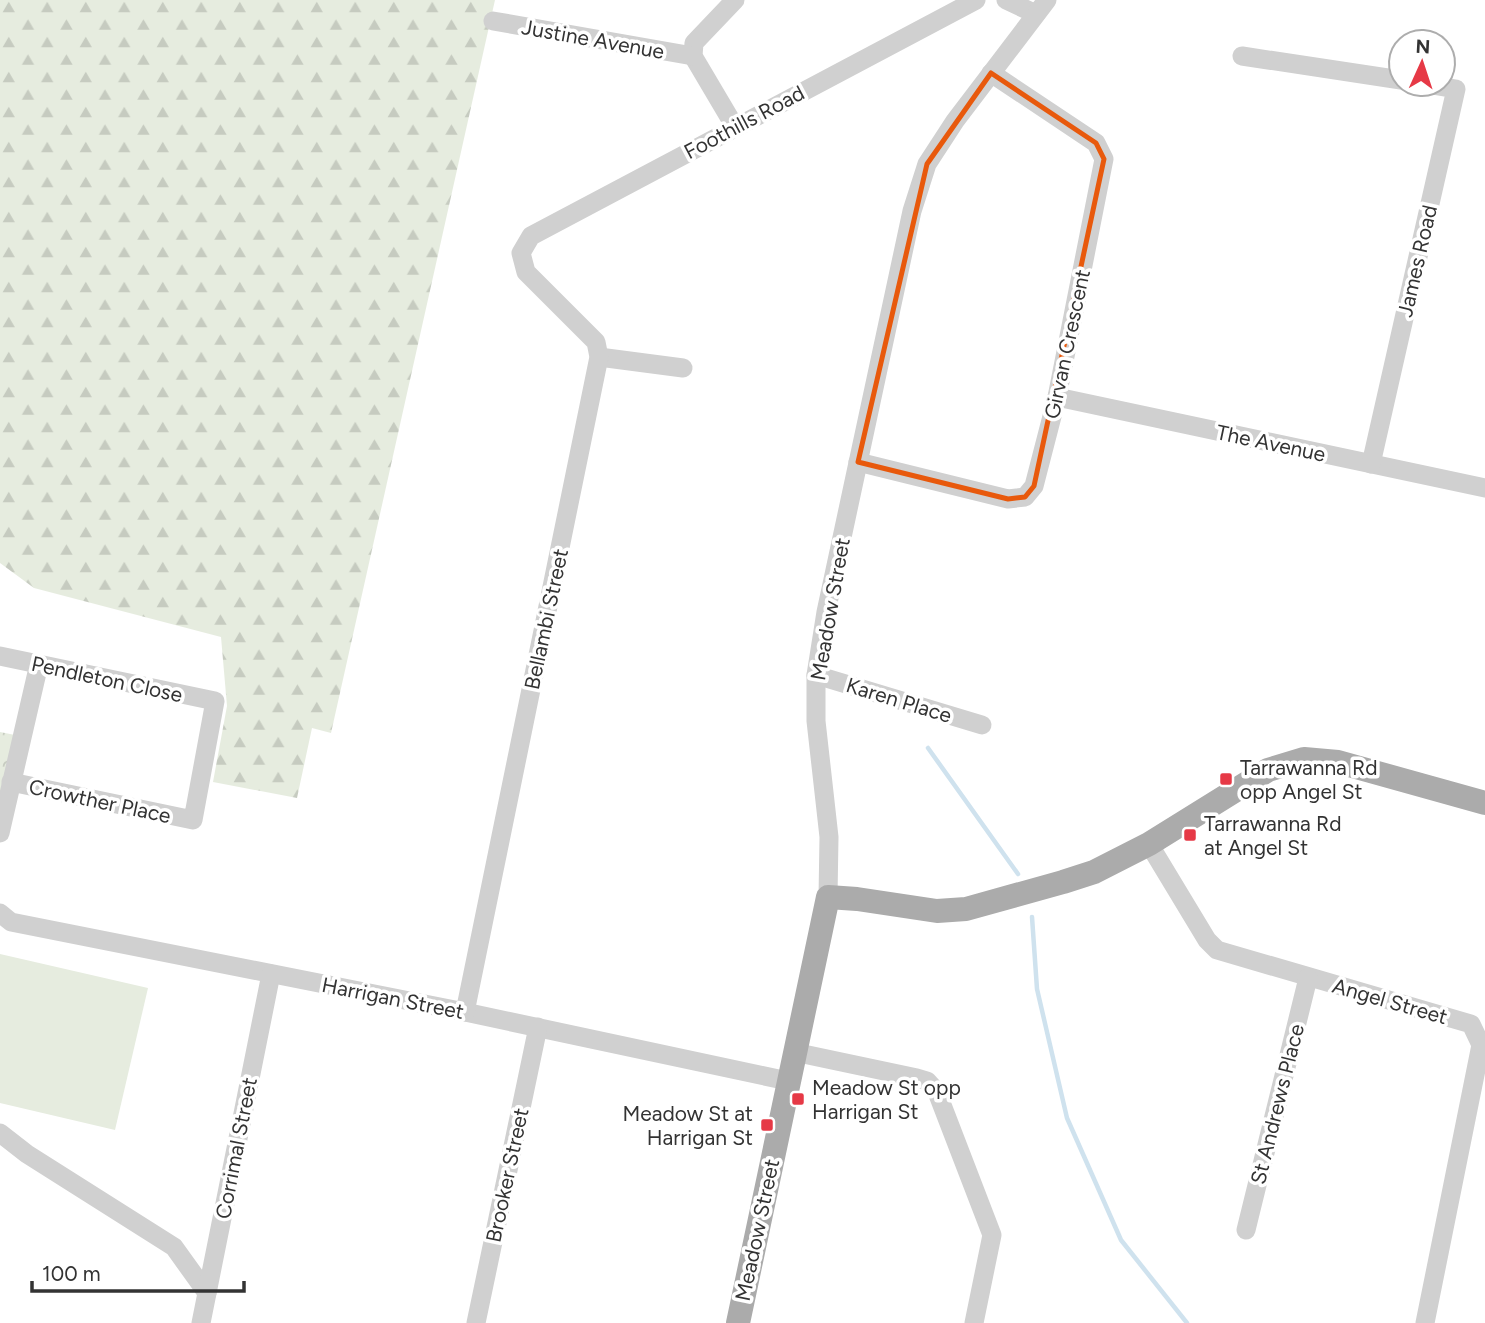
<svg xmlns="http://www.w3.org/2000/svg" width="1485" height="1323" viewBox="0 0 1485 1323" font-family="Figtree,sans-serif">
<defs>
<pattern id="forest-firs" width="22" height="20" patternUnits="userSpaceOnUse" patternTransform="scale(1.75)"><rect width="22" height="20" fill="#e6ecdf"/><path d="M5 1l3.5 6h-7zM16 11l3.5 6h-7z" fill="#c6cbc0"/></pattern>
<pattern id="park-crowns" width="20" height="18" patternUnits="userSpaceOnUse" patternTransform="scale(1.75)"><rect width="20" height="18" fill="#e6ecdf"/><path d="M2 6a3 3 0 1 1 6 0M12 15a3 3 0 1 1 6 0" fill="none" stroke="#c6cbc0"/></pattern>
</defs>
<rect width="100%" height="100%" fill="#fff"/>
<polygon fill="url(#forest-firs)" points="0,0 495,0 331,733 312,728 297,798 213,782 227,706 221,637 34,588 0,563"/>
<polygon fill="url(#park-crowns)" points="0,732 15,735 0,806"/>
<polygon fill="#e6ecdf" points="0,954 148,988 115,1130 0,1103"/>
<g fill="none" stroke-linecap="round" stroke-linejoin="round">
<g stroke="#cfe2ee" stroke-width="4.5">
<polyline points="928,748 1018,874"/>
<polyline points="1032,917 1037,989 1067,1118 1121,1240 1187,1323"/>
</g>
<g stroke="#d0d0d0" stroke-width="19">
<polyline points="735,0 694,43 693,56 735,127"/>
<polyline points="1006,0 1036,14"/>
<polyline points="493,21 693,56"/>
<polyline points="1242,56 1401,80"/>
<polyline points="599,357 683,368"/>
<polyline points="1057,397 1485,488"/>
<polyline points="858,462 1008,499 1025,497 1034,486 1057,397 1104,159 1096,143 991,73"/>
<polyline points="1371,464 1456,89 1426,84"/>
<polyline points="0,656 215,701 193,820 11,782"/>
<polyline points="816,675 982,725"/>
<polyline points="0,833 39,664"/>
<polyline points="1149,844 1207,940 1217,950 1471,1024 1481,1045 1425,1323"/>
<polyline points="828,897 829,837 816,721 816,675 826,612 912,211 927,164 955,121 1047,0"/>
<polyline points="0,913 11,922 465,1012 788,1081"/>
<polyline points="465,1012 599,357 596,342 526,272 521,253 531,236 976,0"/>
<polyline points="794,1052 917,1078 927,1081 937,1092 992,1235 974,1323"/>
<polyline points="0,1133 27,1154 174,1247 207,1293"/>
<polyline points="1246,1230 1308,978"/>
<polyline points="201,1323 271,974"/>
<polyline points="476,1323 538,1027"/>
</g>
<polyline stroke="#ababab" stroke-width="24" points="738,1323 828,897 857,899 937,911 966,909 1063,882 1094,872 1149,844 1268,770 1304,759 1338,762 1485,803"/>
</g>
<path fill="none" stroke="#e8590c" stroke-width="5" stroke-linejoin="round" d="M991,73L1096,143L1104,159L1034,486L1025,497L1008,499L858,462L927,164Z"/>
<g fill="#e63946" stroke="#fff" stroke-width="2.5">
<rect x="1219" y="772" width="14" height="14" rx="3.5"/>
<rect x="1183" y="828" width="14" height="14" rx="3.5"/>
<rect x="791" y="1092" width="14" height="14" rx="3.5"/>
<rect x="760" y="1118" width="14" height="14" rx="3.5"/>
</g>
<g text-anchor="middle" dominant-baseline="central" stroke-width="7" stroke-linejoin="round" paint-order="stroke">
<g font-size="21" fill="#333" stroke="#fff">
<text transform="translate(593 39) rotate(10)">Justine Avenue</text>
<text transform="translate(744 122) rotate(-28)">Foothills Road</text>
<text transform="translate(1417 261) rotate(-77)">James Road</text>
<text transform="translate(1067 344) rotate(-78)">Girvan Crescent</text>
<text transform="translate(1271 443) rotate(12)">The Avenue</text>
<text transform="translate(830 609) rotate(-80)">Meadow Street</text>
<text transform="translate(546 619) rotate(-78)">Bellambi Street</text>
<text transform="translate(107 679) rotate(12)">Pendleton Close</text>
<text transform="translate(899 700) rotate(17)">Karen Place</text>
<text transform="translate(100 801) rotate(12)">Crowther Place</text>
<text transform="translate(393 998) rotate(11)">Harrigan Street</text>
<text transform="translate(1390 1001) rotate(16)">Angel Street</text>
<text transform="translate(1277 1104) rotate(-76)">St Andrews Place</text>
<text transform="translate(236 1148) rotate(-79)">Corrimal Street</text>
<text transform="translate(507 1175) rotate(-78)">Brooker Street</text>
<text transform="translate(757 1230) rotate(-78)">Meadow Street</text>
</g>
<g font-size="21" fill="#333" stroke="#fff" text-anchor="start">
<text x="1240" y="767">Tarrawanna Rd<tspan x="1240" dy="24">opp Angel St</tspan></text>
<text x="1204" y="823">Tarrawanna Rd<tspan x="1204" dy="24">at Angel St</tspan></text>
<text x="812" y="1087">Meadow St opp<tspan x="812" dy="24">Harrigan St</tspan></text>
<text x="753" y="1113" text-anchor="end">Meadow St at<tspan x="753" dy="24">Harrigan St</tspan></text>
</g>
</g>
<g transform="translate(1422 63) rotate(3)"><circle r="33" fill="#ffffff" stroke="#adadad" stroke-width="2"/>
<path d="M0-5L12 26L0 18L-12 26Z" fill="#e63946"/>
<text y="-10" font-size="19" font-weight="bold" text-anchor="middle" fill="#333333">N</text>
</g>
<path d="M32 1281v10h212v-10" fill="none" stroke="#333333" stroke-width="3.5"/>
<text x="42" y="1281" font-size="21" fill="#333333" stroke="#ffffff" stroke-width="5" paint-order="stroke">100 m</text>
</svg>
